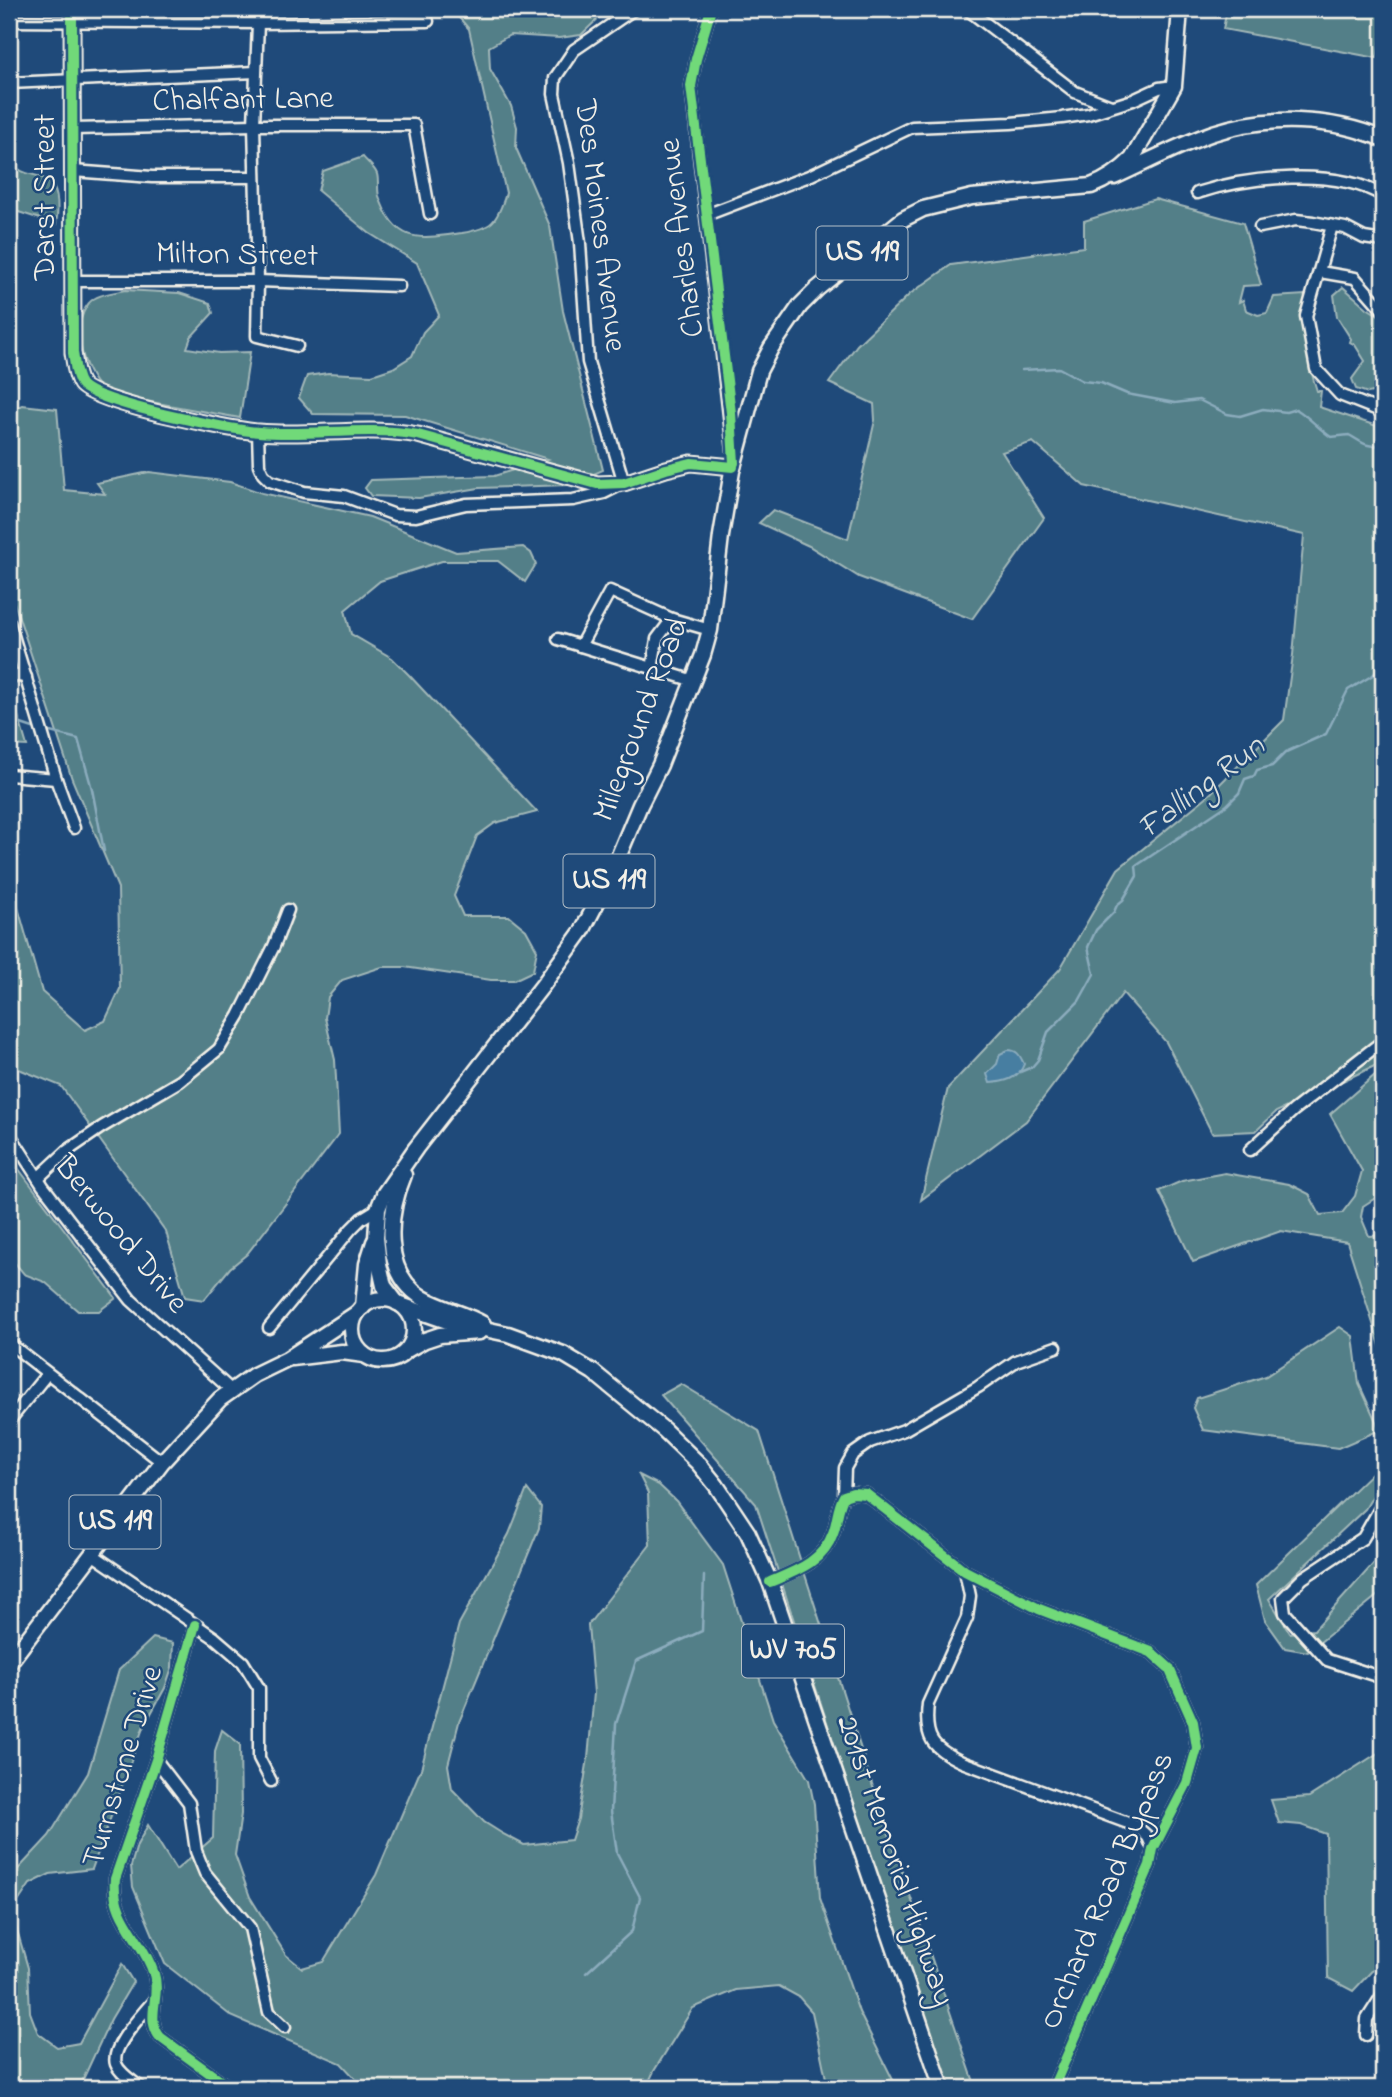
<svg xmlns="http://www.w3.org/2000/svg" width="1392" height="2097" viewBox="0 0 1392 2097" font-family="'Indie Flower',sans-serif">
<rect width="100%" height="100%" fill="#1f4a7a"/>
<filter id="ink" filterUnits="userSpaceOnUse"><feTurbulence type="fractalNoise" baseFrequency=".0143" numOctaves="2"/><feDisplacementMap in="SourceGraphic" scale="14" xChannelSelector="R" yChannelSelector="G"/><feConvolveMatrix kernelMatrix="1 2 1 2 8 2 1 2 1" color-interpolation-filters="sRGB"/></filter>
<g filter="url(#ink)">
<g fill="#527f88" stroke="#a3b8b8" stroke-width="2">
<path d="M440,9H608L581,35L559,38L510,35L489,47L490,69L511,106L517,127L516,148L550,226L563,311L603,470L569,485L479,488L419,498L371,496L365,488L371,480L494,476L548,459L405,415L313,414L299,398L307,376L328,373L372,375L393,368L412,356L423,332L439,315L417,263L369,233L318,191L323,171L363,157C367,162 375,168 377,174C379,181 377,189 379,196C395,245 420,239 462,233C492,228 497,223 506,193L469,29L455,13Z"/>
<polygon points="1227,9 1383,9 1383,27 1377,58 1223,29"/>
<path d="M9,161C24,178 37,172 48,181C60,190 58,212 56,224L9,209Z"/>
<path d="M1155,199L1243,223L1261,285L1243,286L1239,302L1243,300L1246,310L1258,315L1267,313L1274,297L1305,295C1305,329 1306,359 1317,391H1321L1319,407L1383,428V1062L1276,1112L1256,1131L1212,1133L1166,1042L1123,993L1026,1121L921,1200L948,1088L1060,969L1118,869L1210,794L1284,720L1293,655L1304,535L1084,486L1033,442L1002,452L1044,518L972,619L859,577L809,546L759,523L773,510L848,539L875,420L874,404L829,383L857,345L910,294L951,265L1084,247V221Z"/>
<polygon points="1343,287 1367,308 1383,318 1383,390 1368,393 1356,389 1352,379 1365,361 1355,345 1350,342 1351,339 1337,317 1334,295"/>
<path d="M125,290L179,293L210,303L213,313L191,337L187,348L219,353L250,352L240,418L107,394C84,378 69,327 89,303C96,294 113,293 125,290Z"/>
<polygon points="22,405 57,409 64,490 105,494 97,483 149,472 230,482 262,493 370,517 456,552 523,547 531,553 536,564 525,582 498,561 442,561 380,581 345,610 351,634 392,658 409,675 537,812 495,823 477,836 454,896 463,916 509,916 526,930 537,950 533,971 514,980 491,980 404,967 382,967 342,980 328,997 325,1018 335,1060 339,1134 247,1254 230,1268 204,1300 185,1297 166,1232 61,1086 9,1065 9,861 13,871 17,904 42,992 85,1030 105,1021 120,989 118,888 72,779 9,587 9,411"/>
<polygon points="9,685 27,746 9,745"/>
<polygon points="1383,1068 1383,1193 1363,1206 1361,1217 1369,1236 1383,1235 1383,1355 1347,1242 1281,1231 1193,1262 1159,1191 1182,1181 1225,1173 1289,1184 1309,1194 1320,1215 1342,1213 1355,1196 1362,1171 1330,1114"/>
<polygon points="9,1156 116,1298 99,1311 78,1311 45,1282 24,1274 9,1256"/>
<polygon points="1340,1327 1353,1336 1359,1384 1380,1430 1338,1448 1203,1430 1193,1408 1197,1398 1266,1376"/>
<polygon points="681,1384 759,1431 874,1790 976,2088 946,2088 756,1504 661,1395"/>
<polygon points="1383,1462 1383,1479 1365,1509 1269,1599 1290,1633 1314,1630 1383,1553 1383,1591 1308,1652 1285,1648 1265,1620 1256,1585"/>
<polygon points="639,1475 659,1485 676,1501 723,1565 773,1720 809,1780 814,1804 820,1898 859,2012 897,2088 828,2088 812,2012 799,1997 779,1986 736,1990 693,2008 654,2071 646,2088 361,2088 355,2078 341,2063 231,2016 165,1964 133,1887 131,1866 137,1845 148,1825 176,1870 213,1838 215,1751 222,1730 240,1744 241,1814 235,1855 250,1897 286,1955 302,1968 323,1962 376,1875 421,1769 459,1624 509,1534 527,1489 541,1507 539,1528 459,1722 448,1765 452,1789 484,1822 503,1834 524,1845 571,1840 578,1819 588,1758 594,1693 588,1625 650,1545 648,1493"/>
<polygon points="153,1638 173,1643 172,1667 165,1688 143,1728 92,1869 50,1874 30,1884 18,1902 15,1923 28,1968 30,2012 38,2033 57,2047 79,2043 122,1964 133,1982 111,2019 79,2088 9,2088 9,1879 49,1836 88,1773 119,1670"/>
<polygon points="1378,1753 1383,1758 1383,1959 1353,1991 1328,1978 1326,1834 1301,1825 1279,1823 1271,1800 1309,1797"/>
</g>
<path fill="#467ea1" stroke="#8cacbd" stroke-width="2" d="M1008,1050C1018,1050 1020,1056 1024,1064C1019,1079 1004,1082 990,1083L987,1074L997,1064L1000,1054Z"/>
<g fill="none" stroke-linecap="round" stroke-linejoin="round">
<g stroke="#8cacbd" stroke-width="2.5">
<path d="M1022,370L1059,368L1083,381L1101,383L1127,394L1175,403L1199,400L1227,414L1240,416L1263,409L1286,412L1296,409C1309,417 1318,428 1331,437L1349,435C1362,442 1367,449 1383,444"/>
<polyline points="9,720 33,728"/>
<polyline points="50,732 78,739 92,789 104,851"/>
<polyline points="1020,1072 1032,1067 1038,1060 1048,1032 1079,1001 1094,974 1088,947 1096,930 1114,912 1117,905 1123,900 1137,876 1136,866 1227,805 1239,793 1245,779 1254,776 1257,770 1272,766 1286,752 1326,734 1348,690 1373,675 1383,665"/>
<polyline points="586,1973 632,1931 640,1897 617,1853 611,1811 616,1724 636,1661 702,1631 704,1576"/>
</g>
<g stroke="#f4f1e8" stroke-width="15">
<g id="street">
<polyline points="711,9 696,59 691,86 733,451"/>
<polyline points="967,9 1075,92 1111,106"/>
<polyline points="9,21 258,23 428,21"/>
<polyline points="258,23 254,125 258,281 257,336 297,346"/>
<polyline points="9,83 256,72"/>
<polyline points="73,129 254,125 414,125 430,214"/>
<polyline points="73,171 152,177 254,177"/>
<path d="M1197,193C1247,177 1337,167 1383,196"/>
<polyline points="706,215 809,176 912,127 1011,123 1062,118 1088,114 1133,100 1159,88 1174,86"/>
<polyline points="1332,226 1306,316 1316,369 1340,395 1383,412"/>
<polyline points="1260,227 1296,220 1313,222 1345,228 1364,238 1383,241"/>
<polyline points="1320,272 1355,278 1383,310"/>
<polyline points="73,281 258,281 399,286"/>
<polyline points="258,432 259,465 263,474 270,481 304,492 344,496 395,515 416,516 466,504 573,500 604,493 624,483 588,362 580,243 569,163 554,94 555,78 574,50 634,9"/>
<polyline points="9,622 56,779 74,828"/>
<polyline points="558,639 694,681"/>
<polyline points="580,646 610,591 672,619 710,630"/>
<polyline points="652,669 657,639 672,619"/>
<polyline points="9,675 26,677"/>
<polyline points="9,775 56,779"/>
<polyline points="9,1133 43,1186 131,1300 231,1390"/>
<polyline points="1250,1150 1294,1110 1383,1041"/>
<polyline points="38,1178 67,1151 102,1127 180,1081 219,1049 239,1016 274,946 288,910"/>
<polyline points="269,1328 351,1229 361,1219 379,1208"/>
<polyline points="9,1343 162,1462"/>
<polyline points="9,1421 47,1374"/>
<polyline points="844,1496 845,1468 853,1454 870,1442 904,1430 978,1387 1016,1361 1056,1347"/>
<polyline points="1383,1503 1363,1538 1303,1578 1283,1598 1285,1613 1327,1660 1383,1678"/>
<polyline points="92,1554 215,1638 243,1662 259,1688 259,1758 271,1781"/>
<path d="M965,1571L970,1596L967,1618L928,1704C924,1738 932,1748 962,1762L1136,1826L1148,1837L1153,1849"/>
<path d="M770,1582C796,1571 823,1562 833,1533C838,1520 837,1508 844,1496L853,1493L866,1494L965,1571L1039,1609L1151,1652L1169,1668L1193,1722L1197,1748L1187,1783L1153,1849L1150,1865L1053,2088"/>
<path d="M195,1625L156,1760L115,1879C111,1919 143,1938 154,1974C161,1996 145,2019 160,2037L230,2088"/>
<polyline points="156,1760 189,1803 196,1851 205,1873 250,1928 269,2012 285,2027"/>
<polyline points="1366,2035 1367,2019 1383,1994"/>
<path d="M141,2088C134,2082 120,2074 116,2064C110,2047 143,2014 153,2001"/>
</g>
</g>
<g stroke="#f4f1e8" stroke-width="19">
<g id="secondary">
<path d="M72,9L73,353C75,363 75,375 81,384C94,403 231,430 259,432C312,437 365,425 418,435L597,484L624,483L666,469L691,463L733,467"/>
<path d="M1114,177C1147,162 1179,145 1213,133C1268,115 1330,117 1383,139"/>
</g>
</g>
<g stroke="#f4f1e8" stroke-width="19">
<g id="primary">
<path d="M404,1175C388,1213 381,1273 423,1298C442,1309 464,1313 483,1324"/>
<circle cx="383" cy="1330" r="31"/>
<path d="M397,1303L384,1286L379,1264L376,1238L378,1209L384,1194L416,1148L543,985L582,931L609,879L640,805L660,765L703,655L710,630L721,536L732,471L759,371L771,348L800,306L817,289L903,219L923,209L972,197L1091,186C1107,180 1119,172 1132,159L1174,86L1180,9"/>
<polyline points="401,1305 447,1321 508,1334 563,1354 593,1372 664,1430 699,1464 716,1485 748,1533 770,1582 942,2088"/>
<polyline points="363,1307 367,1264 374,1242"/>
<polyline points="407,1350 425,1340 440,1335 479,1332"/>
<polyline points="292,1358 342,1352 364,1355"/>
<polyline points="9,1663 162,1462 220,1399 254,1375 287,1359 357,1313"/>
</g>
</g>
<use href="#street" stroke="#1f4a7a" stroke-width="10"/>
<use href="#secondary" stroke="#1f4a7a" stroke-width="14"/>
<use href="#primary" stroke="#1f4a7a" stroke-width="14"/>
<g stroke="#1f4a7a" stroke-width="15">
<g id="cycleway">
<path d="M72,9L73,353C75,363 75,375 81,384C94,403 231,430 259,432C312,437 365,425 418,435L597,484L624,483L666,469L691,463L733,467"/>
<polyline points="711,9 696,59 691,86 731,413 734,463"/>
<path d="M770,1582C796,1571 823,1562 833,1533C838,1520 837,1508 844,1496L853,1493L866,1494L965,1571L1039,1609L1151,1652L1169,1668L1193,1722L1197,1748L1187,1783L1153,1849L1150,1865L1053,2088"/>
<path d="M195,1625L156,1760L115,1879C111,1919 143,1938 154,1974C161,1996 145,2019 160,2037L230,2088"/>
</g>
</g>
<use href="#cycleway" stroke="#71d979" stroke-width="10"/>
</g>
</g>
<g text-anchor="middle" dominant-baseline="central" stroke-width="5" stroke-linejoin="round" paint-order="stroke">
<g fill="#1f4a7a" stroke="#b4bfc7" stroke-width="2">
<rect x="816.5" y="226.5" width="91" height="53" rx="5"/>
<rect x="563.5" y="854.5" width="91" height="53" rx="5"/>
<rect x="69.5" y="1495.5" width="91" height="53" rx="5"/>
<rect x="742" y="1624.5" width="102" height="53" rx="5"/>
</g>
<g font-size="30" font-weight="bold" fill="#f4f1e8">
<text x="862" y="253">US 119</text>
<text x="609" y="881">US 119</text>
<text x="115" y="1522">US 119</text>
<text x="793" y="1651">WV 705</text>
</g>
<g font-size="32" fill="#f4f1e8" stroke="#1f4a7a">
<text transform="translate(243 101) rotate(-1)">Chalfant Lane</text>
<text transform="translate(46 197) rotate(-90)">Darst Street</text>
<text transform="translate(599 226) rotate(83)">Des Moines Avenue</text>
<text transform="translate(683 238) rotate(-97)">Charles Avenue</text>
<text transform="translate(237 256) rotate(1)">Milton Street</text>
<text transform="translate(642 720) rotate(-69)">Mileground Road</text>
<text transform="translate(120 1235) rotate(51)">Berwood Drive</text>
<text transform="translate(124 1767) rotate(-73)">Turnstone Drive</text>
<text transform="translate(894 1861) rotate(71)">201st Memorial Highway</text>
<text transform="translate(1108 1891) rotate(-67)">Orchard Road Bypass</text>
</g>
<g font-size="33" font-style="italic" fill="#dae0dd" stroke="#1f4a7a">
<text transform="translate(1202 788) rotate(-37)">Falling Run</text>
</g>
</g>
<rect width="1392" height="2097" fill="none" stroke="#1f4a7a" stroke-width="35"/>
<rect x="18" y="18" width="1357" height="2062" fill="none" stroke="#f4f1e8" stroke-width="2.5" filter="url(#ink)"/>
</svg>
